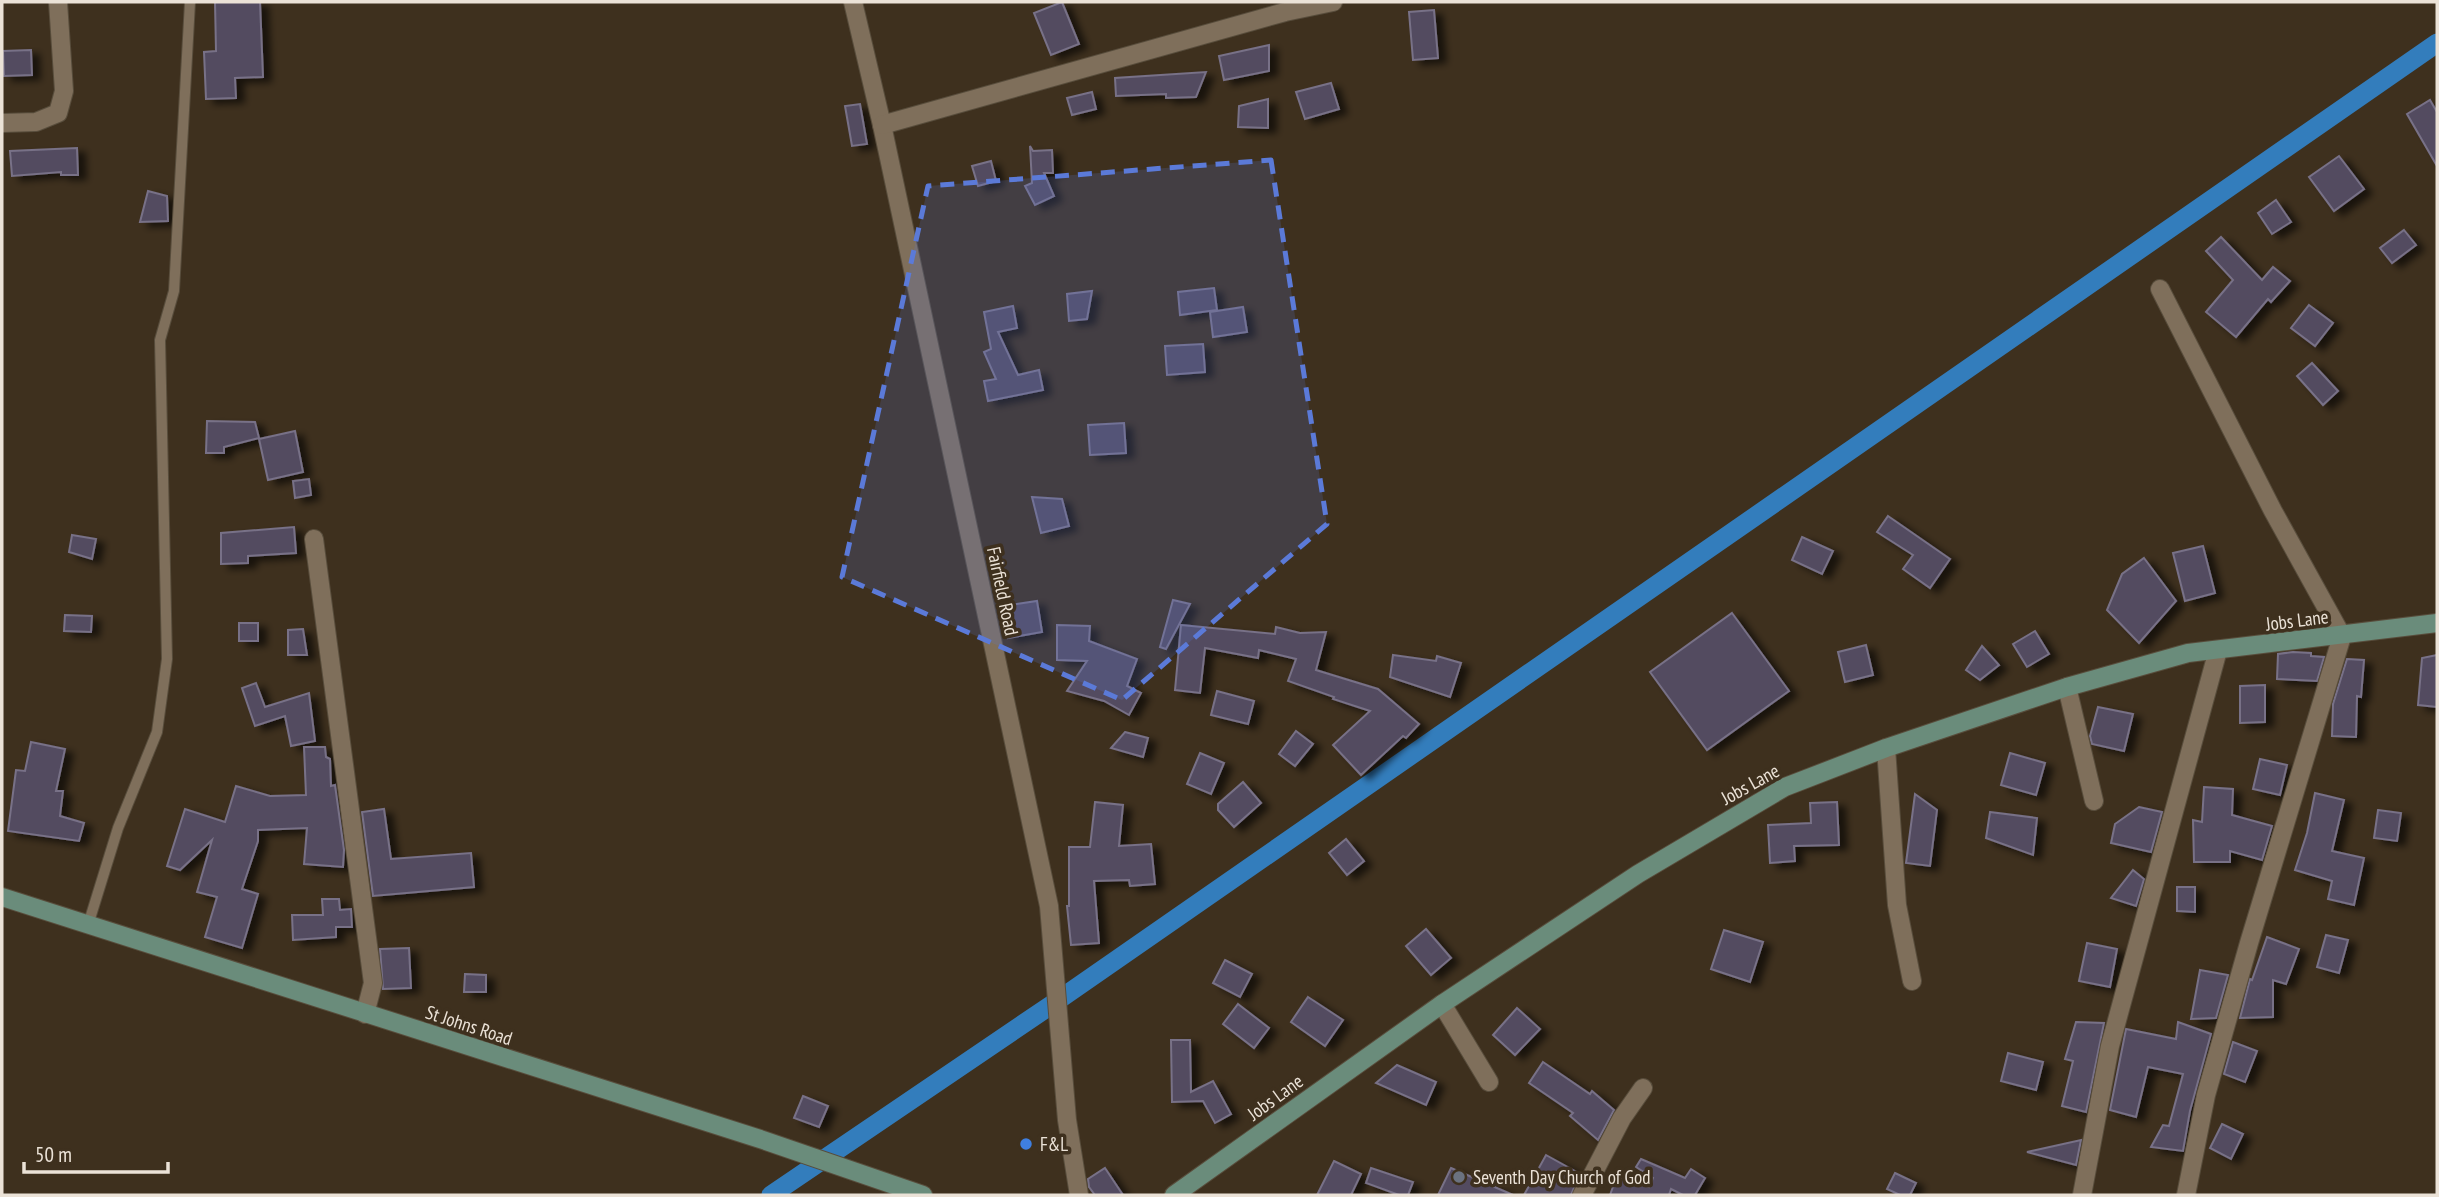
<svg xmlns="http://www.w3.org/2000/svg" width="2439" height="1197" viewBox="0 0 2439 1197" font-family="'PT Sans Narrow',sans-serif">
<defs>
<filter id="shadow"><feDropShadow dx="8" dy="4.5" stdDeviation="3.5" flood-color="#0009"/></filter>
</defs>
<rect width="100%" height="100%" fill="#3e301e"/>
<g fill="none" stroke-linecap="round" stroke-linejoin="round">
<polyline stroke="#337dbc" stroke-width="19" points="771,1195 1057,1001 2437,43"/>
</g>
<g fill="#534c61" stroke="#787187" stroke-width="2" filter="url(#shadow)">
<polygon points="215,2 260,2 263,77 235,78 236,98 206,99 204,52 216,51"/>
<polygon points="1062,2 1079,44 1051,55 1034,13"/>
<polygon points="1434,10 1438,58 1413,60 1409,12"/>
<polygon points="1269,45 1269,71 1224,80 1219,56"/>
<polygon points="31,50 32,75 4,76 3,51"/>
<polygon points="1206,72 1196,97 1166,98 1166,94 1116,96 1115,78"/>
<polygon points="1331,83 1339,109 1305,119 1296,92"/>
<polygon points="1092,92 1096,109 1072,115 1067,98"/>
<polygon points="1268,99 1268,128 1238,127 1239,106"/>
<polygon points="2430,100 2437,112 2437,166 2407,114"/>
<polygon points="860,104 867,144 852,146 845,106"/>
<polygon points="1030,146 1033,151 1052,150 1053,173 1044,173 1054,196 1035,205 1025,186 1032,183"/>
<polygon points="77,148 78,175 61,175 61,172 12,176 10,151"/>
<polygon points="2339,156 2364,189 2334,211 2309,177"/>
<polygon points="991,161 996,181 978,186 972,166"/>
<polygon points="148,191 167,196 168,221 140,222"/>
<polygon points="2276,200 2291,222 2272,234 2258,213"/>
<polygon points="2404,230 2416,245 2392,263 2380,248"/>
<polygon points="2221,237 2262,280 2273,267 2290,281 2271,302 2268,299 2236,337 2206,312 2233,280 2206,251"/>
<polygon points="1214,288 1217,310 1180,315 1178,292"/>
<polygon points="1092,291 1087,319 1069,321 1067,294"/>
<polygon points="2309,305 2333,323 2315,346 2291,328"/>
<polygon points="1013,306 1017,328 998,332 1018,375 1039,370 1043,390 988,401 984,381 996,379 984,352 991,349 984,312"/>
<polygon points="1243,307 1247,332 1213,337 1210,312"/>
<polygon points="1203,344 1205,372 1167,375 1165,346"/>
<polygon points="2312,363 2338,391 2323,405 2297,376"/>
<polygon points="207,421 255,422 259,438 224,447 224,453 206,453"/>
<polygon points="1124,423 1126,453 1090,455 1088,425"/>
<polygon points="295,431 303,472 268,480 259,439"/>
<polygon points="309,479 311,495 295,498 293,481"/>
<polygon points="1032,497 1062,499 1069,526 1041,533"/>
<polygon points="1888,516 1950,559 1930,588 1903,569 1913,555 1877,532"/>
<polygon points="294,527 296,553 248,556 248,563 221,564 221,533"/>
<polygon points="72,535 96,539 92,559 69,552"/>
<polygon points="1802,537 1833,551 1822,574 1792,560"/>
<polygon points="2203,546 2215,593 2185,601 2173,553"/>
<polygon points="2144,558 2176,601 2139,643 2107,610 2122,574"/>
<polygon points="1173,600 1190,604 1166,649 1160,647"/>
<polygon points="1037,601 1042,632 1008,638 1003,606"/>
<polygon points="1732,613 1789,691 1707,750 1650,672"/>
<polygon points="65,615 92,616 91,632 64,631"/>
<rect x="239" y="623" width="19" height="18"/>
<polygon points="1057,625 1090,626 1089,641 1137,659 1127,686 1141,693 1129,715 1104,701 1067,691 1087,661 1057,660"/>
<polygon points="1181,625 1275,634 1276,627 1300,633 1326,632 1316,670 1378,689 1419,724 1406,738 1403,736 1361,775 1333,745 1370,711 1333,699 1334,697 1288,681 1296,659 1259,650 1258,658 1205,648 1200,693 1175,690"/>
<polygon points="303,629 307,655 288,655 288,630"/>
<polygon points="2035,631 2049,654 2027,667 2013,644"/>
<polygon points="1866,645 1873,675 1845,682 1838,652"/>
<polygon points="1982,646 1999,665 1980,680 1966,670"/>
<polygon points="2293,652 2311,653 2311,656 2324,657 2317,681 2277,679 2278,654"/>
<polygon points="1393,655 1436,661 1437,656 1461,663 1450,697 1390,677"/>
<polygon points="2437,655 2437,707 2418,705 2422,658"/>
<polygon points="2347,659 2364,660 2361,697 2357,696 2356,737 2332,736 2333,704"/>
<polygon points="256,683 265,707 309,693 315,741 291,746 285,716 255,726 242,688"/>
<polygon points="2265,685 2265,722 2240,723 2240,686"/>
<polygon points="1217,691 1254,701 1248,724 1211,715"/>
<polygon points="2098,707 2133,714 2124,751 2092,744 2090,736"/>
<polygon points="1296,731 1313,744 1295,766 1279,754"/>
<polygon points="1125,732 1148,738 1143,757 1111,748"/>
<polygon points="31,742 65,749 56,791 63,791 60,816 84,823 79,841 8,831 16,770 25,771"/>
<polygon points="304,747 325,747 326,757 330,759 331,786 335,785 344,850 343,867 304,864 307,828 258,830 258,841 242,889 258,894 242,948 205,937 217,897 197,892 212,840 180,870 167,866 185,809 225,822 236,786 270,796 306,795"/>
<polygon points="1200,753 1224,763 1211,794 1187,784"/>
<polygon points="2010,753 2045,763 2036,795 2001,785"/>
<polygon points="2260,759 2287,765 2280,795 2253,789"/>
<polygon points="1243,782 1261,803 1234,827 1218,810 1218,804"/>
<polygon points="2204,787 2233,789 2232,815 2272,826 2262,860 2230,851 2230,862 2194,862 2193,820 2202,822"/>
<polygon points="2315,793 2344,800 2332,851 2364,858 2354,905 2328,899 2332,881 2295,870 2307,833"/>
<polygon points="1915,794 1937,810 1930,866 1906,863"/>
<polygon points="1095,802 1123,805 1119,846 1151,844 1155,884 1130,886 1129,880 1094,881 1099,943 1071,945 1067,906 1069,906 1069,847 1090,847"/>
<polygon points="1837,802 1839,845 1794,846 1795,861 1770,863 1768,825 1811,823 1810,803"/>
<polygon points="2139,807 2162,812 2151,852 2111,843 2115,824"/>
<polygon points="384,809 391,859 471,853 474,887 373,896 362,812"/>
<polygon points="2378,810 2401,813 2397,841 2374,838"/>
<polygon points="1990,812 2037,818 2033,855 1986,838"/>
<polygon points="1346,839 1364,861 1347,875 1329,853"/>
<polygon points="2133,870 2144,879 2136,906 2111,898"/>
<polygon points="2177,887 2195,887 2195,912 2177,911"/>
<polygon points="322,899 339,899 340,910 351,909 352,927 336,927 336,937 293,940 292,915 323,915"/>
<polygon points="1426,929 1451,958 1431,975 1406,946"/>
<polygon points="1724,930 1763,942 1750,982 1711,969"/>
<polygon points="2326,935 2348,940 2339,973 2317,967"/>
<polygon points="2267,937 2299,949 2286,984 2273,980 2273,1017 2240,1018 2250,979 2252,980"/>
<polygon points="2087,943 2117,949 2110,987 2079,981"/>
<polygon points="409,948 411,988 383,989 380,949"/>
<polygon points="1225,960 1252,974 1240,997 1213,983"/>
<polygon points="2200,970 2228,975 2216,1018 2191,1019"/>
<polygon points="465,974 486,975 486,992 464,992"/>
<polygon points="1308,997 1343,1020 1325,1046 1291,1022"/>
<polygon points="1238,1004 1269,1028 1254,1048 1223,1024"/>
<polygon points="1517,1008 1540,1029 1515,1055 1493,1035"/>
<polygon points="2076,1022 2104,1023 2086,1112 2062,1106 2073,1061 2065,1059"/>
<polygon points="2178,1022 2211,1034 2190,1111 2183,1151 2151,1147 2163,1125 2169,1126 2183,1074 2148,1067 2136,1117 2110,1110 2126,1029 2176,1039"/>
<polygon points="1171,1040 1190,1040 1191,1092 1213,1081 1231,1114 1215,1123 1203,1101 1172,1102"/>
<polygon points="2233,1042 2257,1051 2245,1082 2224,1074"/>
<polygon points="2008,1053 2043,1062 2036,1090 2001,1081"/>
<polygon points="1543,1062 1590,1094 1592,1091 1614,1110 1598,1140 1570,1116 1573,1113 1529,1083"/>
<polygon points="1397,1065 1436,1082 1426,1105 1376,1083"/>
<polygon points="803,1096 828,1106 819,1127 794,1118"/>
<polygon points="2222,1124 2243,1134 2231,1159 2210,1148"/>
<polygon points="2081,1140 2076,1165 2027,1152"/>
<polygon points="1546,1155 1580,1174 1571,1195 1524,1195"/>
<polygon points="1641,1159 1685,1178 1691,1169 1705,1178 1695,1195 1683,1195 1671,1189 1669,1195 1610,1195 1617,1176 1649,1187 1653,1178 1636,1167"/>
<polygon points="1334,1161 1361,1174 1351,1195 1317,1195"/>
<polygon points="1105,1168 1123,1195 1095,1195 1089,1187 1088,1179"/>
<polygon points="1371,1168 1413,1182 1408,1195 1399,1195 1366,1183"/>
<polygon points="1451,1168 1513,1195 1438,1195"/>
<polygon points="1895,1173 1916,1183 1910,1195 1900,1195 1887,1189"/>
</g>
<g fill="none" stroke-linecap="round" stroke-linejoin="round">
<g stroke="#584d3c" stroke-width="12">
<polyline id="lane" points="88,925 118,828 157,732 167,659 160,340 174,291 190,2"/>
</g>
<g stroke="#584d3c" stroke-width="20">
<g id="street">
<polyline points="853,2 882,125 1049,906 1067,1120 1079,1195"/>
<polyline points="2,123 36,122 58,113 64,91 58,2"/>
<polyline points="882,125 1285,12 1333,2"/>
<polyline points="2160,289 2273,511 2342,636 2249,943 2206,1095 2186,1195"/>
<polyline points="314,539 373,983 365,1014"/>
<polyline points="2067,687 2094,801"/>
<polyline points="1886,748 1897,905 1912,981"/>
<polyline points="1442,1004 1489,1082"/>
<polyline points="1582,1195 1622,1118 1643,1088"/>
<polyline points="2082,1195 2110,1046 2218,650"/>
</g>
</g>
<g stroke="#584d3c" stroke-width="20">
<g id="secondary">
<polyline points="2,897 763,1140 923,1195"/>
<polyline points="1174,1195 1442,1004 1638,874 1785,787 1886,748 2067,687 2188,653 2437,623"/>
</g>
</g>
<use href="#lane" stroke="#7f6f5b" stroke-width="10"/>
<use href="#street" stroke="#7f6f5b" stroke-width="18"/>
<use href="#secondary" stroke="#6a8c7b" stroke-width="18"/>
</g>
<path fill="#5b7ad8" fill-opacity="0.2" stroke="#5b7ad8" stroke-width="5" stroke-dasharray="14 9" stroke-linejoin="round" d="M1271,160L1327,524L1122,700L842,577L928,186Z"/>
<circle fill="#3f7fe0" stroke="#3e301e" stroke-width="2.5" cx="1026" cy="1144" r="7"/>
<circle fill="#6b7280" stroke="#3e301e" stroke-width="2.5" cx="1459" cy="1177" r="7"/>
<g text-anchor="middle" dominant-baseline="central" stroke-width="7" stroke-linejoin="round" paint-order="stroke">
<g font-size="19" fill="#ebe2d7" stroke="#3e301e">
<text transform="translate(1003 591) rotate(78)">Fairfield Road</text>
<text transform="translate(2297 620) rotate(-7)">Jobs Lane</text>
<text transform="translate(1750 784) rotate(-29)">Jobs Lane</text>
<text transform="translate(469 1025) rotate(18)">St Johns Road</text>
<text transform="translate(1275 1097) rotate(-36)">Jobs Lane</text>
</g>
<g font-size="19" fill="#ebe2d7" stroke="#3e301e" text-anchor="start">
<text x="1040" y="1144">F&amp;L</text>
<text x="1473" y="1177">Seventh Day Church of God</text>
</g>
</g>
<rect width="2439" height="1197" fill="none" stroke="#ebe2d7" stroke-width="7"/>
<path d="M24 1162v10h144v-10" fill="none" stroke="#ebe2d7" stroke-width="3.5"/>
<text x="35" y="1162" font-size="21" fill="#ebe2d7" stroke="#3e301e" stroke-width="5" paint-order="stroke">50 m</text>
</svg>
